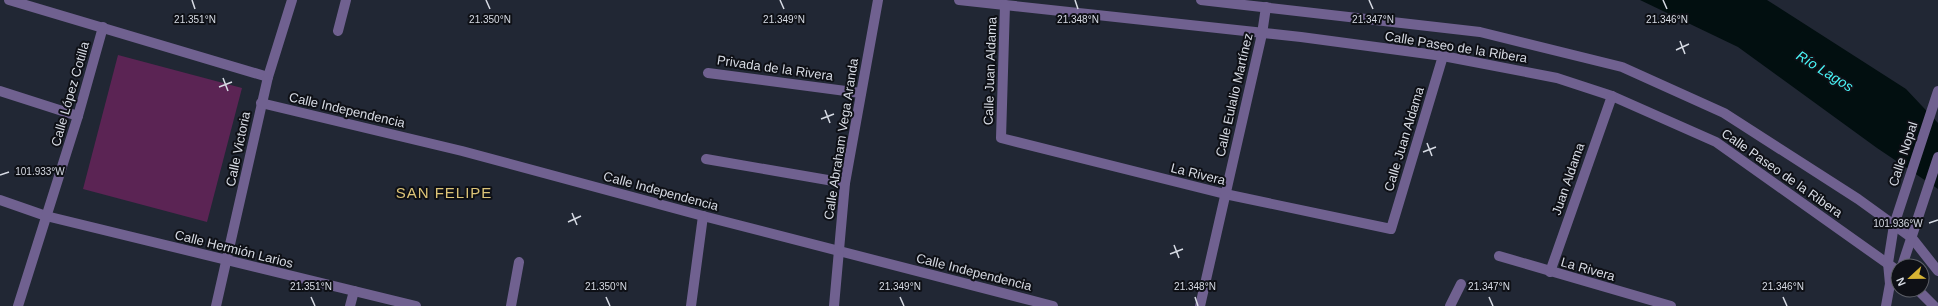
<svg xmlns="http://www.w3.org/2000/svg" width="1938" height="306" viewBox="0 0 1938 306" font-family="Arial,sans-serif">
<rect width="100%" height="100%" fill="#212734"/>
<polygon fill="#5b2454" points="118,55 242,88 207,222 83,189"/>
<polygon fill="#020f10" points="1640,0 1767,0 1906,89 1938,123 1938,189 1877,148 1738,47"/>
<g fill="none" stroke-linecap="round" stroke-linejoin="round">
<g stroke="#706190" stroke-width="10">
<polyline points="9,0 268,77"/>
<polyline points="959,0 1301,37 1443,56 1557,78 1612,96 1716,142 1898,271"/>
<polyline points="1201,0 1480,32 1622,67 1724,113 1858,199 1912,238 1938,271"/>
<polyline points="1005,5 1001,138 1225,194 1391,229 1443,56"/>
<polyline points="338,31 346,0"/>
<polyline points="708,73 861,93"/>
<polyline points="0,91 78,116"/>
<polyline points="261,103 462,151 703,216 1053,306"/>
<polyline points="706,159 845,183"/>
<polyline points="0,200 46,216 416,306"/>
<polyline points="1499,256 1671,306"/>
<polyline points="1902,266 1938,157"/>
<polyline points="1550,272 1612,96"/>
<polyline points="1918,290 1934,306"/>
<polyline points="18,306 78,116 103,27"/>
<polyline points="216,306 268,77 292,0"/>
<polyline points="350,306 354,291"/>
<polyline points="511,306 519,262"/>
<polyline points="691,306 703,216"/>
<polyline points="834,306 845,183 878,0"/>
<polyline points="1200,306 1262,34 1266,7"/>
<polyline points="1450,306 1461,284"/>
<polyline points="1886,306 1890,284 1888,263 1894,225 1938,91"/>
</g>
</g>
<path fill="none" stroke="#d7dbe4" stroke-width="1.5" d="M192,0L195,9M486,0L490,9M780,0L784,9M1075,0L1078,9M1369,0L1373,9M1663,0L1667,9M1680,41L1685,54M1676,50L1689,44M223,78L228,91M219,87L232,82M825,110L830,123M821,119L834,114M1427,143L1432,156M1423,152L1436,147M0,175L9,172M572,213L577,225M568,222L581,216M1929,223L1938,220M1174,245L1179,258M1170,254L1183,249M311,297L315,306M606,297L610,306M900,297L904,306M1195,297L1198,306M1489,297L1493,306M1783,297L1787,306"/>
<g text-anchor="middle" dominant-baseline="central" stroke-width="4" stroke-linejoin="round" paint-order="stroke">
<g font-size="13" fill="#d7dbe4" stroke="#0e1016">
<text transform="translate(1456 47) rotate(9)">Calle Paseo de la Ribera</text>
<text transform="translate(775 68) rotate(8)">Privada de la Rivera</text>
<text transform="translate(990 71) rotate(-88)">Calle Juan Aldama</text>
<text transform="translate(70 94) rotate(-74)">Calle López Cotilla</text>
<text transform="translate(1234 95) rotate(-77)">Calle Eulalio Martínez</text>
<text transform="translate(347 110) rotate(13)">Calle Independencia</text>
<text transform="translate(841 139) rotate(-81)">Calle Abraham Vega Aranda</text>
<text transform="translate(1404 139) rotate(-73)">Calle Juan Aldama</text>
<text transform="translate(238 149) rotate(-78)">Calle Victoria</text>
<text transform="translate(1903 154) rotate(-72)">Calle Nopal</text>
<text transform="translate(1782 173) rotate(35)">Calle Paseo de la Ribera</text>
<text transform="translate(1198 174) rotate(14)">La Rivera</text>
<text transform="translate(1568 179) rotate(-71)">Juan Aldama</text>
<text transform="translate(661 191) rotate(15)">Calle Independencia</text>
<text transform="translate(234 249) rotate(14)">Calle Hermión Larios</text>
<text transform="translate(1588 269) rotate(16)">La Rivera</text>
<text transform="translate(974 272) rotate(14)">Calle Independencia</text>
</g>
<g font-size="14" font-style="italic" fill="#49f6f8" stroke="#0e1016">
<text transform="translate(1825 71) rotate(32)">Río Lagos</text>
</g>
<g font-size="15" letter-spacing="1" fill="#dcc478" stroke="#0e1016">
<text x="444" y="192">SAN FELIPE</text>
</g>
</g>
<g font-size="10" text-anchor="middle" fill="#d7dbe4" stroke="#0e1016" stroke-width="4" stroke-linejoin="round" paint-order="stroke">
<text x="490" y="23">21.350°N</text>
<text x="784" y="23">21.349°N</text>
<text x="1373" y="23">21.347°N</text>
<text x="1667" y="23">21.346°N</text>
<text x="195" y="23">21.351°N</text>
<text x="1078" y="23">21.348°N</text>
<text x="40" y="175">101.933°W</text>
<text x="1898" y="227">101.936°W</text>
<text x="311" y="290">21.351°N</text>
<text x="606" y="290">21.350°N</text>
<text x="900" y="290">21.349°N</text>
<text x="1195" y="290">21.348°N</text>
<text x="1489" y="290">21.347°N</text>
<text x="1783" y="290">21.346°N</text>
</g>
<g transform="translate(1910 278) rotate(248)"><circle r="19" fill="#0e1016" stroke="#5e6168"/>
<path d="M0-3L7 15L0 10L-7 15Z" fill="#d7b434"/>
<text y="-6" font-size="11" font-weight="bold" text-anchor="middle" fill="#d7dbe4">N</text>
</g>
</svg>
